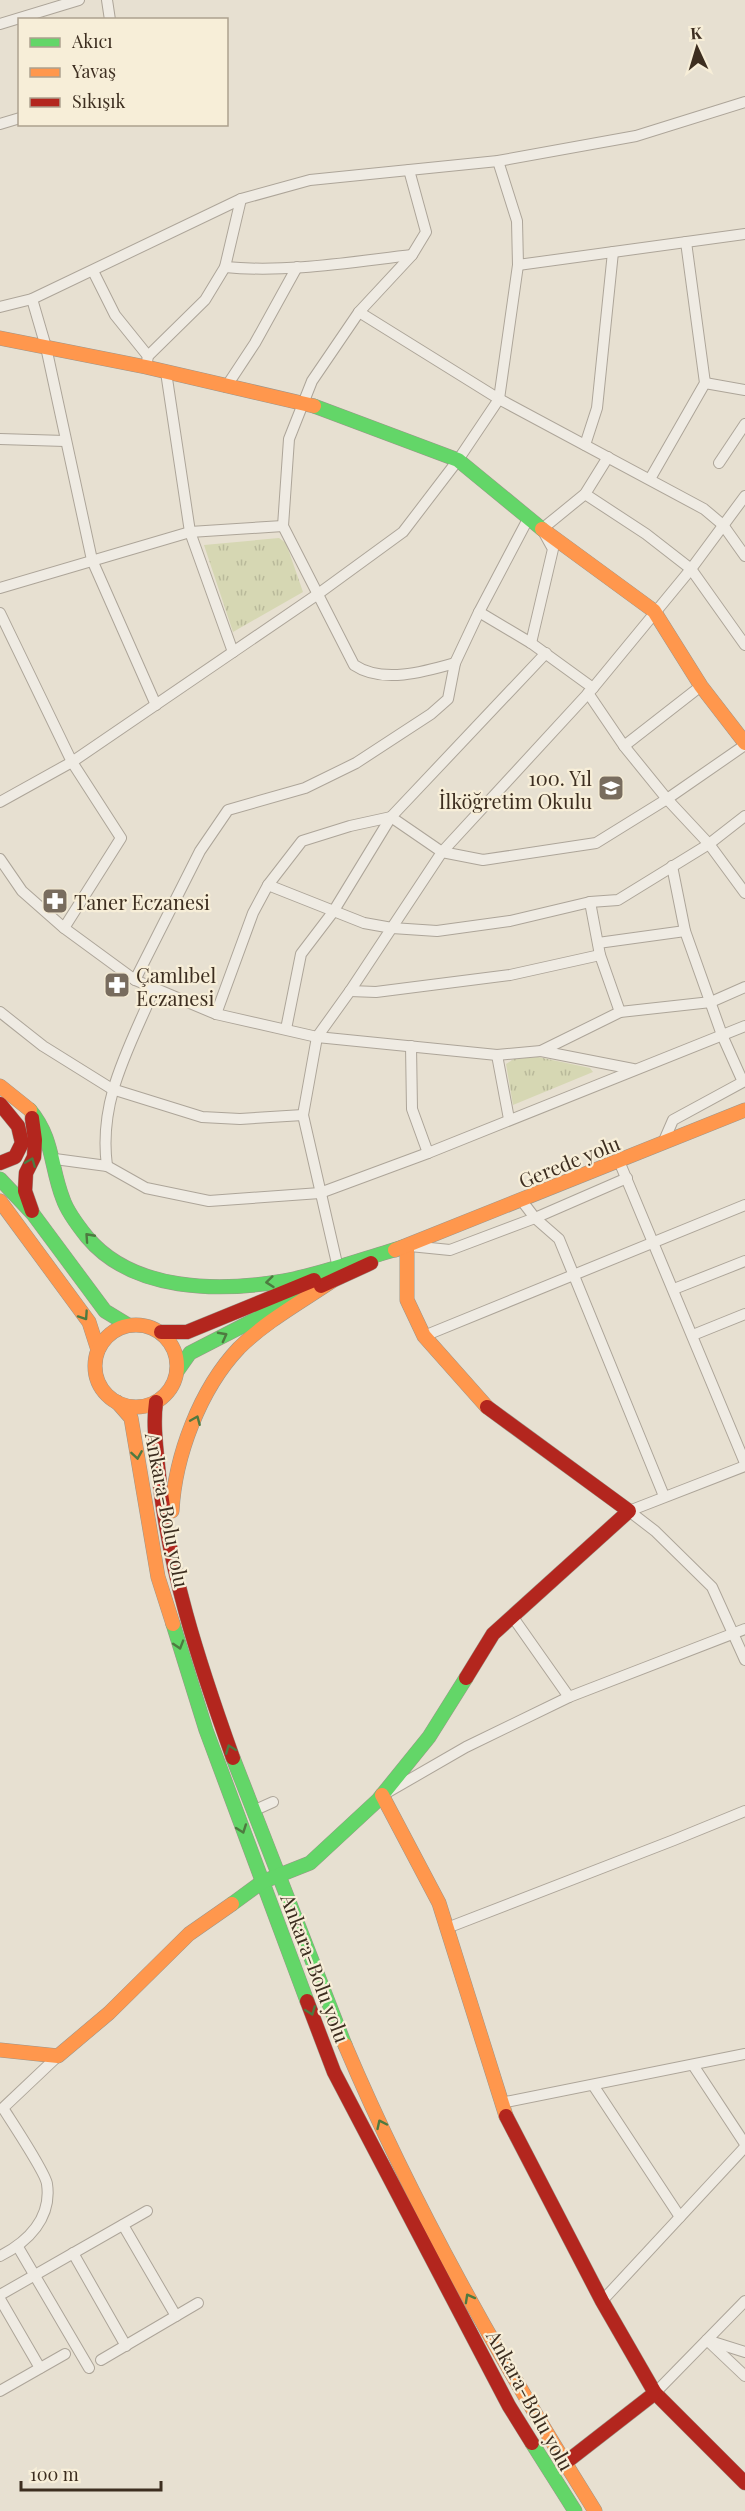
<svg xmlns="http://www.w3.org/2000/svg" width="745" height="2511" viewBox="0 0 745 2511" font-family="'Playfair Display',serif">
<defs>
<pattern id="park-tufts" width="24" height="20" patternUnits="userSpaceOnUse" patternTransform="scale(1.5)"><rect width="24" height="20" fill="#d6d7b3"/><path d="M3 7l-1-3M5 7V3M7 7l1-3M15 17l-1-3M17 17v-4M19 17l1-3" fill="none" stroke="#b9b99a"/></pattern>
</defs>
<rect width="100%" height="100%" fill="#e7e0d1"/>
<g fill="url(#park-tufts)">
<polygon points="279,538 286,543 303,592 233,632 204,545"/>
<polygon points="538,1057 590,1068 593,1072 513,1105 506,1064 514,1059"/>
</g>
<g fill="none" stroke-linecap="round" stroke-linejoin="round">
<g stroke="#ada599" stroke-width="12">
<g id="street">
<polyline points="107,0 110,20"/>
<polyline points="0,24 79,0"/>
<polyline points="0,124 20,118"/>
<path d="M409,170L426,232L412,255L359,312L312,381L289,439L283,526L354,665C382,684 424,672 455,663"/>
<polyline points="518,265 745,234"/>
<path d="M225,267C287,273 351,262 412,255"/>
<polyline points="93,271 115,315 148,356"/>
<polyline points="32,299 46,347 92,560 156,705"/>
<polyline points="0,307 32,299 241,199 310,180 498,161 636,136 745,102"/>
<polyline points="359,312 499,399 704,509 723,525 745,556"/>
<polyline points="146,367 148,356 205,300 225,267 241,199"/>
<polyline points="166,372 190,532 233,652"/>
<polyline points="705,383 745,390"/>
<polyline points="226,387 255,343 297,267"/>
<polyline points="0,439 65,441"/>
<polyline points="585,445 597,408 613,252"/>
<polyline points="719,463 745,424"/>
<polyline points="650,479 705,383 686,242"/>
<polyline points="585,494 646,534 691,569 745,645"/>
<polyline points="0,588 190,532 283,526"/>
<polyline points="479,612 531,643 593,688"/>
<polyline points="0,613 72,762 121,838 64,928"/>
<polyline points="531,643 553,549 542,529 585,494 608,457"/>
<polyline points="588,693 624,746 667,799 709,844 745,893"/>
<polyline points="624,746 701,686"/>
<polyline points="0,802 72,762 318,594 403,532 458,460 499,399 518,265 517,221 498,161"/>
<polyline points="0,859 22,891 64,928 135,980 216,1014 317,1037 497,1055 541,1051 620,1012 711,1002 745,987"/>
<polyline points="268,885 364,923 392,928 437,931 510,921 590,902 618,900 709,844 745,816"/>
<polyline points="590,902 600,955 620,1012"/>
<polyline points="598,943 685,931"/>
<polyline points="135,980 200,851 228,810 305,788 356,763 431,714 448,699 455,663 479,612 528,519"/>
<polyline points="350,991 376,992 510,975 600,955"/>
<polyline points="0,1012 43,1046 112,1089 202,1117 240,1119 303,1115"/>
<polyline points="216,1014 253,913 268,885 302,841 350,826 391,817 442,852 483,860 596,843 667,799 745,745"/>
<polyline points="286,1029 301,954 333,912 391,817 546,653"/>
<polyline points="411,1046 412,1109 428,1153"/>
<polyline points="541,1051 633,1069"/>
<polyline points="497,1055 509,1119"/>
<polyline points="663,1143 673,1120 743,1082 722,1035 685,931 672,866"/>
<polyline points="55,1159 107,1166 146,1188 209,1201 320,1193 428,1153 745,1026"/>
<polyline points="619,1161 745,1463"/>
<path d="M107,1166C98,1099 130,1047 155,987"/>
<polyline points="522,1201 535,1218 559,1239 664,1496"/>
<polyline points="410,1246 450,1250 535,1218 627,1178"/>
<polyline points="338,1268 303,1115 317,1037 350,991 442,852 593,688 691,569 745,496"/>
<polyline points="674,1289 745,1261"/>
<polyline points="693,1335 745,1314"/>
<polyline points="424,1336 745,1205"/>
<polyline points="745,1466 629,1511 655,1531 712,1587 745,1660"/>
<polyline points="512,1616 569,1697"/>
<polyline points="388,1792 466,1747 569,1697 745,1629"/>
<polyline points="253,1811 273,1802"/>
<polyline points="447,1928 674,1840 745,1811"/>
<polyline points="693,2065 745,2144"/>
<polyline points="593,2085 680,2217"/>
<polyline points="501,2103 745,2054"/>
<polyline points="123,2225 176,2316"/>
<polyline points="18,2247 89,2368"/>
<polyline points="73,2253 126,2346"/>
<path d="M0,2256C28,2242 52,2218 47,2184C46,2173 11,2121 3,2108L58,2056"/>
<polyline points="0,2295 147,2211"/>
<polyline points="0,2299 40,2368"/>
<polyline points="602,2301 745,2147"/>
<polyline points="707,2340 745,2376"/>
<polyline points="710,2341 745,2352"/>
<polyline points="101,2360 198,2303"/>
<polyline points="0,2391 65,2354"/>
<polyline points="655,2393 745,2301"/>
</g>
</g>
<g stroke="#9c958a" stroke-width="15">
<g id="fast">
<polyline points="314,406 458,460 542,529"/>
<path d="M30,1110C54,1139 50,1166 63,1199C67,1211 79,1227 87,1237C133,1292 219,1292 284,1281C323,1274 368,1257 407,1246"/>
<polyline points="0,1179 33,1214 105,1311 128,1325"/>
<polyline points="178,1370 190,1353 293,1300"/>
<polyline points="173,1624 206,1730 307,2001"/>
<polyline points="233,1758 345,2045"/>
<polyline points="232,1904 262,1882 310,1863 378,1800 429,1737 466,1678"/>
<polyline points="532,2443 575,2511"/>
</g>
</g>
<g stroke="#9c958a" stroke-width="15">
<g id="slow">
<polyline points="0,338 146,367 314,406"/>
<polyline points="542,529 654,611 701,686 745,743"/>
<polyline points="0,1086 30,1110"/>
<polyline points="0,1201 89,1322 98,1350"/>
<polyline points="407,1246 407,1300 424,1336 487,1407"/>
<polyline points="395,1250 745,1110"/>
<circle cx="136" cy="1366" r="41"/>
<polyline points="117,1402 131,1418 158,1577 173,1624"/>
<path d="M172,1511C175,1456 200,1389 239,1348C265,1322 301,1302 332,1281"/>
<polyline points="382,1795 439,1903 506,2116"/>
<path d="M345,2045C414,2208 501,2361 595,2511"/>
<polyline points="0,2050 58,2056 109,2013 189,1934 232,1904"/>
</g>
</g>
<g stroke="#9c958a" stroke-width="15">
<g id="jam">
<polyline points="0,1104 18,1126 22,1143 15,1157 0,1163"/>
<polyline points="32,1118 35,1140 34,1157 26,1173 25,1191 32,1211"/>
<polyline points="321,1286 371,1263"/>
<polyline points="161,1332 187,1332 314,1280"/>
<path d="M156,1402C153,1423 156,1445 158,1466C167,1566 199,1663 233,1758"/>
<polyline points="466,1678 493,1634 629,1511 487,1407"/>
<polyline points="307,2001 334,2072 509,2406 532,2443"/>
<polyline points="506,2116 602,2301 655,2393 745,2483"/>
<polyline points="565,2463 655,2393"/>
</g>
</g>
<use href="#street" stroke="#efebe3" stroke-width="10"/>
<use href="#fast" stroke="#63d668" stroke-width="14"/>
<use href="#slow" stroke="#ff974d" stroke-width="14"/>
<use href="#jam" stroke="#b3261e" stroke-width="14"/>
</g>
<defs><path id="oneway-chevron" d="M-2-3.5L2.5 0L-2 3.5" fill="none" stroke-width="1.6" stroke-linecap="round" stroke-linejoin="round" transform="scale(1.5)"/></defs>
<g stroke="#4e7a40">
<use href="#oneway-chevron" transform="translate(31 1162) rotate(-68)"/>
<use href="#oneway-chevron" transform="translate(89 1237) rotate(-132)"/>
<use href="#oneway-chevron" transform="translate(270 1282) rotate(174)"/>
<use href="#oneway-chevron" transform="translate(84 1316) rotate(56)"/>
<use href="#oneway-chevron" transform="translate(223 1336) rotate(-28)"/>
<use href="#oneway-chevron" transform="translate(196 1420) rotate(-67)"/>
<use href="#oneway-chevron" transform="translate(137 1455) rotate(81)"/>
<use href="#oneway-chevron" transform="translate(179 1645) rotate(73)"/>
<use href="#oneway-chevron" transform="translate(230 1749) rotate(-111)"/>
<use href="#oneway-chevron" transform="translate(242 1829) rotate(70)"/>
<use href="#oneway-chevron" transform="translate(311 2011) rotate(69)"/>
<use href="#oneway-chevron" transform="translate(381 2124) rotate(-115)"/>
<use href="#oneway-chevron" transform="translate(469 2298) rotate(-119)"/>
</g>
<defs>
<g id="school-square" transform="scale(1.35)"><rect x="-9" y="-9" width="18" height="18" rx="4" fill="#786c5e" stroke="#f7eed8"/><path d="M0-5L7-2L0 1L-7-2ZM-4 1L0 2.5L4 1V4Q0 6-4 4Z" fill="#fff"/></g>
<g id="pharmacy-square" transform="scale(1.35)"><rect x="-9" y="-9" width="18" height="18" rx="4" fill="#786c5e" stroke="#f7eed8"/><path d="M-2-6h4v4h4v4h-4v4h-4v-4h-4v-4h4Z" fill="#fff"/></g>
</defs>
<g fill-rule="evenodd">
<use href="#school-square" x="611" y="788"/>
<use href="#pharmacy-square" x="55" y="901"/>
<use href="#pharmacy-square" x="117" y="985"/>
</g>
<g text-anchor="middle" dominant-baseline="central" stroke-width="4.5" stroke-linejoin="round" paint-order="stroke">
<g font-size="20" fill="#3d2e20" stroke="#f7eed8" text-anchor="start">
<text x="592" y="777" text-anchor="end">100. Yıl<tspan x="592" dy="23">İlköğretim Okulu</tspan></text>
<text x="74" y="901">Taner Eczanesi</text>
<text x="136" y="974">Çamlıbel<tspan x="136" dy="23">Eczanesi</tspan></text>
</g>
<g font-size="20" fill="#3d2e20" stroke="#f7eed8">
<text transform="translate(569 1161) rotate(-22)">Gerede yolu</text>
<text transform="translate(168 1510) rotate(79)">Ankara-Bolu yolu</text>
<text transform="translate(316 1968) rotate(69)">Ankara-Bolu yolu</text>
<text transform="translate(531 2400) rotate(61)">Ankara-Bolu yolu</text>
</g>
</g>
<rect x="18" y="18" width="210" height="108" fill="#f7eed8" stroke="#ada18e" stroke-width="1.5"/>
<rect x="30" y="38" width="30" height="9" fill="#63d668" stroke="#ada18e" stroke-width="1.5"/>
<text x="72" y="48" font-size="18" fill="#3d2e20">Akıcı</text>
<rect x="30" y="68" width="30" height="9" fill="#ff974d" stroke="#ada18e" stroke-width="1.5"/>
<text x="72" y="78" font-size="18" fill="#3d2e20">Yavaş</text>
<rect x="30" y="98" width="30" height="9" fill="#b3261e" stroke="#ada18e" stroke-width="1.5"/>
<text x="72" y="108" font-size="18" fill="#3d2e20">Sıkışık</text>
<g transform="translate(697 48) rotate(356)" stroke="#f7eed8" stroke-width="4.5" paint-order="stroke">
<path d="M0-4.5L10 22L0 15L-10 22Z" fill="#3d2e20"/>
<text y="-9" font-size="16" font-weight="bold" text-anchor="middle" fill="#3d2e20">K</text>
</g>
<path d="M21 2481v9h140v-9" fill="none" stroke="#3d2e20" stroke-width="3"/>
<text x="30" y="2481" font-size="18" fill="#3d2e20" stroke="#f7eed8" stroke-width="4.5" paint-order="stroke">100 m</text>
</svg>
